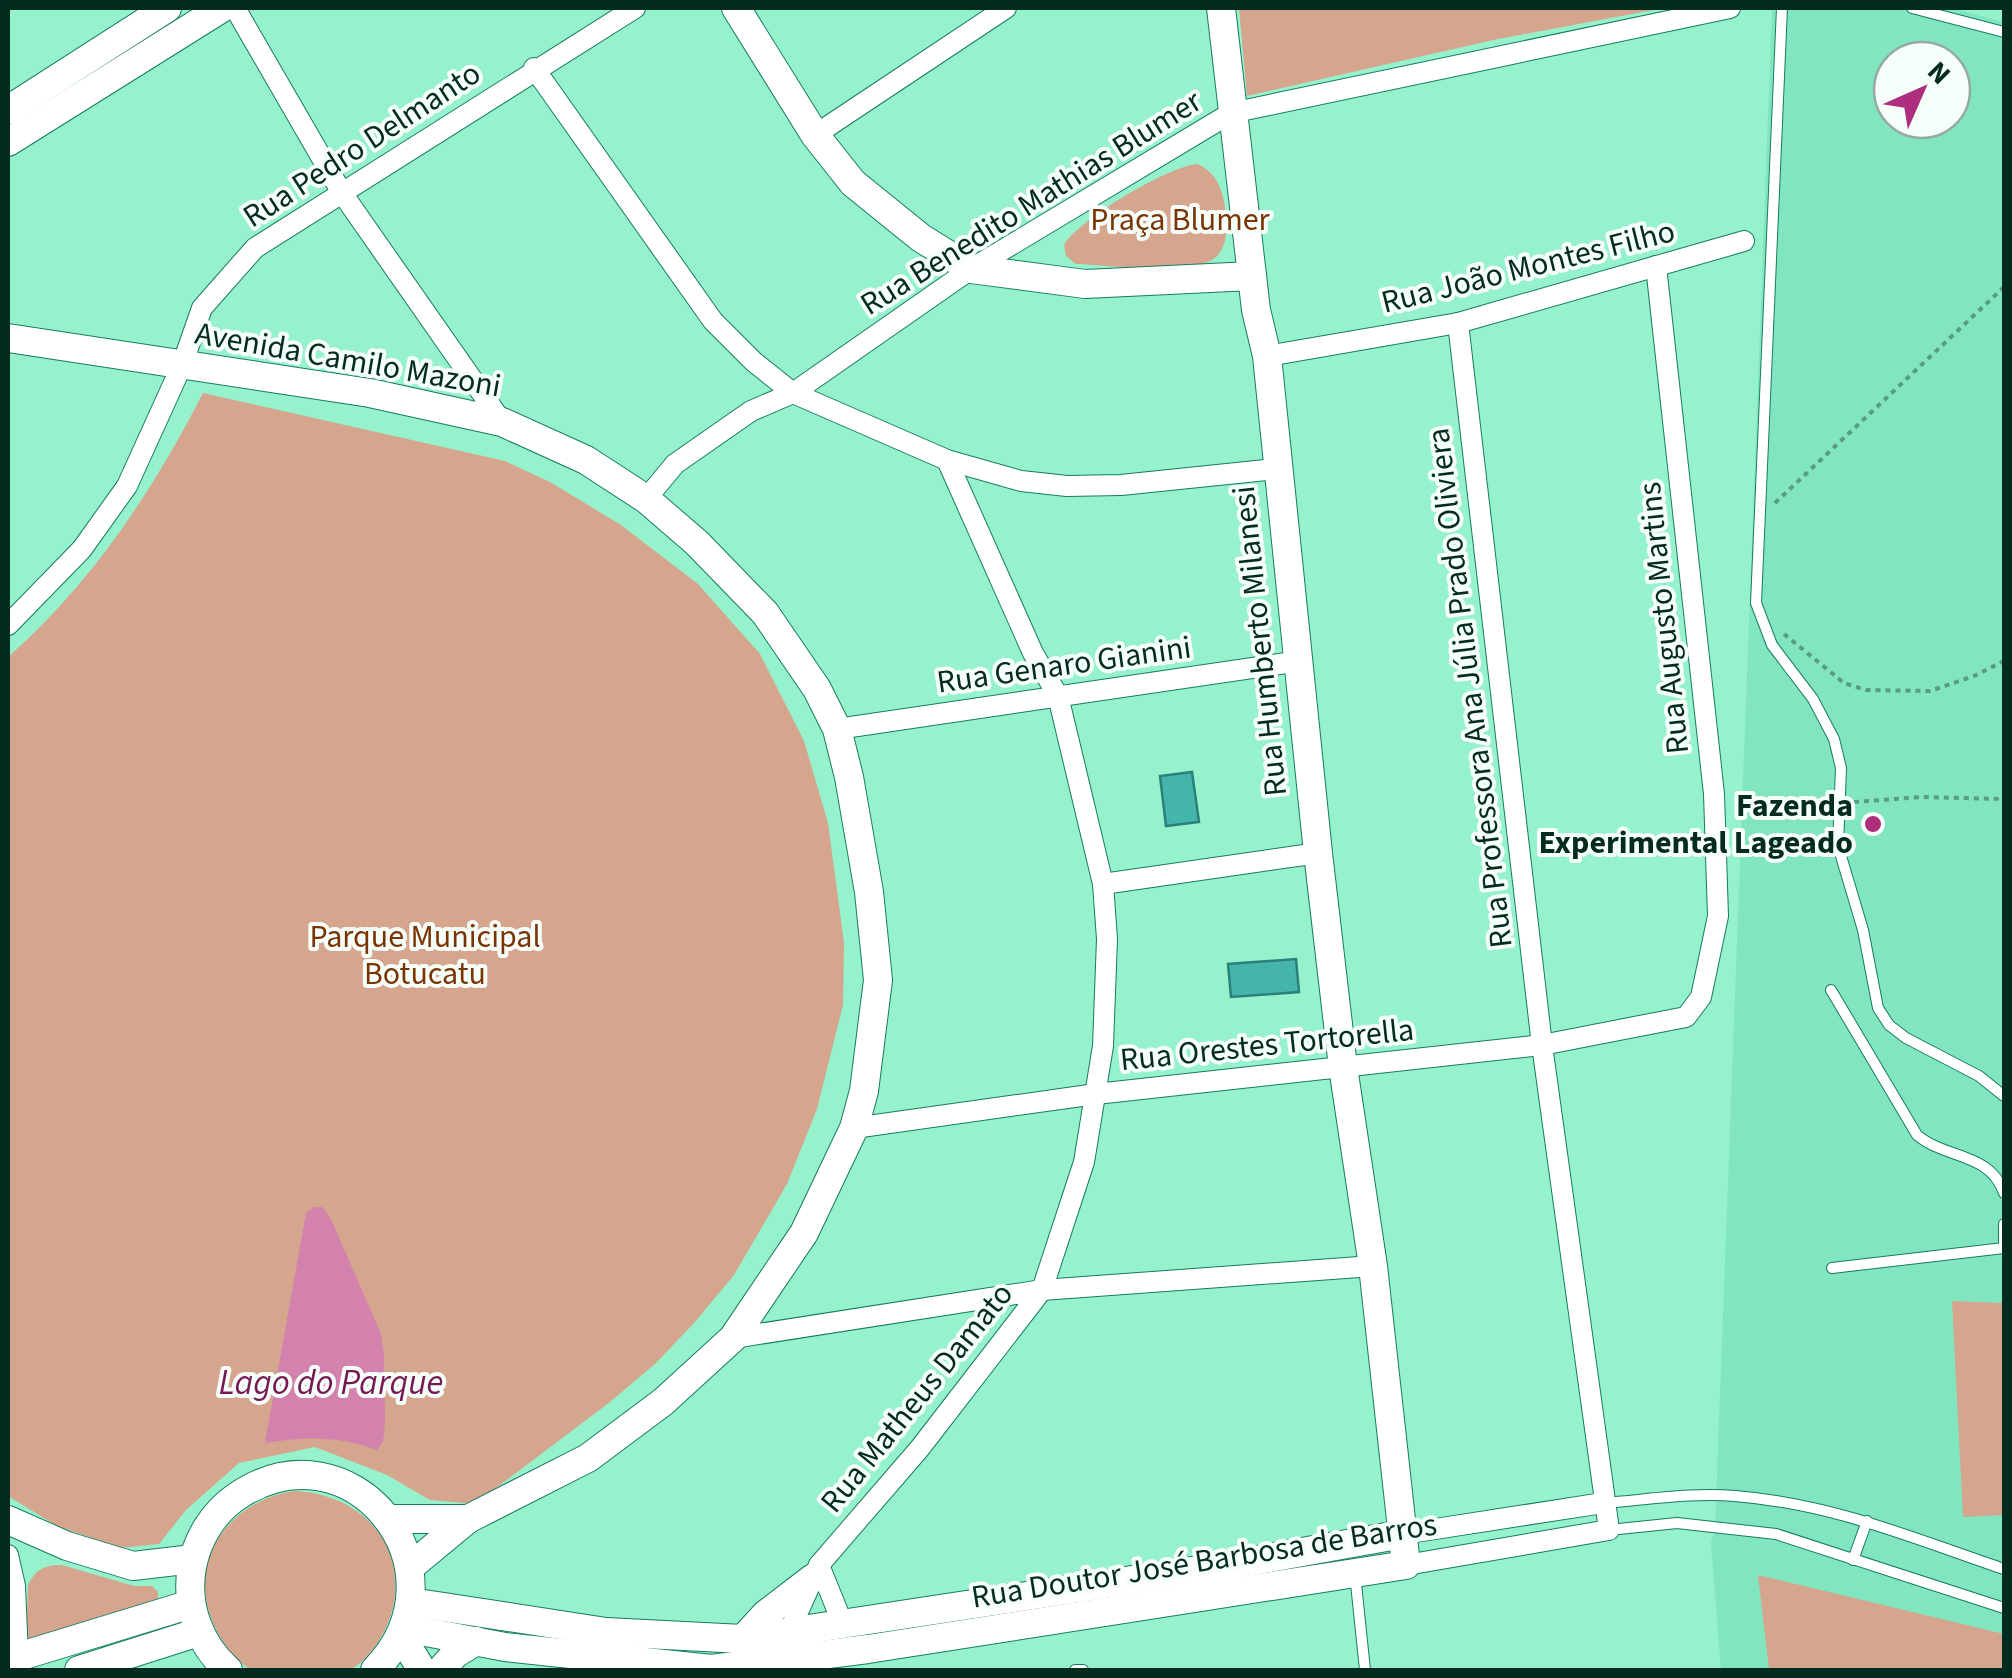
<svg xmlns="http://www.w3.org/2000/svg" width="2012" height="1678" viewBox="0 0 2012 1678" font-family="'Source Sans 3',sans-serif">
<rect width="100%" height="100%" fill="#96f1cd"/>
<path fill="#81e6c0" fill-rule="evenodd" d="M1772,8H1952L2004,22V1670H1721L1711,1543L1715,1529ZM1892,60H1952V120H1892Z"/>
<g fill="#d6a58d">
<polygon points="1239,8 1664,8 1498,39 1247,96"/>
<path d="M1197,164C1216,172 1222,188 1225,207C1228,226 1229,253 1208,262C1182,275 1108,265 1076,264L1066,256L1064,245C1079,219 1167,167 1197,164Z"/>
<path d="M203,393L505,461L550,482L621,525L698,584L760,654L804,741L828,823L844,943L843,1005L817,1109L787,1184L734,1275L694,1323L656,1363L610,1402L475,1504L430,1500L387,1475L315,1447L239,1463L186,1510L159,1544L120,1548L57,1526L8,1496V657C92,583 152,492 203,393Z"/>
<polygon points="1952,1301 2004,1303 2004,1515 1963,1517"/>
<path d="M295,1491C381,1495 425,1577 374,1648C367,1657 357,1669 345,1670C331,1672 264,1673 253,1670C237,1664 224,1645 217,1631C182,1566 227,1500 295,1491Z"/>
<path d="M62,1565L134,1586H152L158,1592V1602L26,1643L28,1585C35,1570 45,1564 62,1565Z"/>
<polygon points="1758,1575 2004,1634 2004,1670 1769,1670"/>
</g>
<path fill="#d282ac" d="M314,1207H322L331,1219L381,1334L384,1355L385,1424L383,1441L377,1450C341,1436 303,1436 265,1443L306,1213Z"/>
<g fill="#45b5ab" stroke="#2b8079" stroke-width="2.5">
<polygon points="1192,772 1199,822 1166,826 1160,776"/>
<polygon points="1296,959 1299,992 1231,997 1228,964"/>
</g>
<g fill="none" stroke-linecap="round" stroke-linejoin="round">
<g stroke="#167c5e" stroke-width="12">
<g id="lane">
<polyline points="1782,8 1756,603 1772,645 1813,699 1834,739 1841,768 1838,846 1863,930 1878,1008 1889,1025 1906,1038 1979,1076 2004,1096"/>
<polyline points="1912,8 2004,32"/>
<path d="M1831,990L1917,1135C1945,1159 1990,1152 2004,1193"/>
<polyline points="2004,1224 2004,1242"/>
<polyline points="1832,1268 2004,1248"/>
<path d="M1603,1503C1646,1500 1693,1492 1735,1496C1834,1504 1912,1538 2004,1569"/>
<polyline points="1609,1530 1677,1523 1776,1534 2004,1608"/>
<polyline points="1853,1560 1867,1521"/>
<polyline points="1355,1574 1365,1670"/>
<polyline points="1075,1670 1083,1670"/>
</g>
</g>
<g stroke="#167c5e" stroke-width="22">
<g id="street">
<polyline points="235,8 342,193 502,422"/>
<polyline points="534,68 713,321 754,362 793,393 947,460 1021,481 1067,486 1121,485 1276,469"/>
<polyline points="815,135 1006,8"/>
<polyline points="1267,356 1458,323 1744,241"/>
<polyline points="646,499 675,464 751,411 793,393 971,269 1231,113 1730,8"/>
<polyline points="8,625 82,549 127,486 182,365 202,308 255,248 635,8"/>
<polyline points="837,729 1300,661"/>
<polyline points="1103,884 1318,853"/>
<polyline points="854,1128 1096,1094 1542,1045 1686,1017 1701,997 1718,916 1714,794 1656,266"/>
<polyline points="733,1338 1042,1290 1373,1266"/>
<polyline points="1403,1534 1603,1503"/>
<polyline points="8,1555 15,1586 18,1656"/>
<polyline points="819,1565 842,1622"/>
<polyline points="1406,1565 1609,1530 1542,1045 1458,323"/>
<polyline points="789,1632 819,1565 920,1448 1042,1290 1084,1162 1103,1046 1107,939 1103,884 1058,696 1033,653 947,460"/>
</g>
</g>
<g stroke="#167c5e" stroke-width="30">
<g id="secondary">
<polyline points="736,8 815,135 853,183 921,238 971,269 1085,284 1252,276"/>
<polyline points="8,110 167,8"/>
<polyline points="8,142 222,8"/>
<polyline points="8,338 370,393 502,422 586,460 646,499 697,543 765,613 817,689 837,729 849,777 869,892 878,980 864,1091 854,1128 804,1233 733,1338 663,1402 588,1458 468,1519 410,1567"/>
<polyline points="389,1519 468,1519"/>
<polyline points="8,1520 67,1546 133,1566 193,1559"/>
<polyline points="411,1602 606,1632 743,1639 1224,1566 1403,1534"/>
<polyline points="405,1628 505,1647 711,1669 868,1649 1406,1565 1373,1266 1343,1067 1318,853 1267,356 1256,310 1221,8"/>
<polyline points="401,1636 422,1670"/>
<polyline points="743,1639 766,1614 813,1578"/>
<polyline points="8,1660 191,1604"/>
<polyline points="79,1670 199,1632"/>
<path d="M228,1670C199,1644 185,1605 192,1567C197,1539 213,1513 236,1497C350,1418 473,1569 375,1670"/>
<polyline points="441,1670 455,1654 476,1641"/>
</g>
</g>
<g stroke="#579c83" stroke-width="4" stroke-dasharray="5 5" stroke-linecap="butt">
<polyline points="1775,503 2004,287"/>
<polyline points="1784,634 1844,683 1866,690 1930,691 1974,676 2004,661"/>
<polyline points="1854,802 1921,797 2004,799"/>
</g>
<use href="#lane" stroke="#fff" stroke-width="10"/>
<use href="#street" stroke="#fff" stroke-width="20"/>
<use href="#secondary" stroke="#fff" stroke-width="28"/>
</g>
<circle fill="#ad2e7c" stroke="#f6fefa" stroke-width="4" cx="1873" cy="824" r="10"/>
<g text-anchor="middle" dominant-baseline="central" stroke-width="8" stroke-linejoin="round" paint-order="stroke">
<g font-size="32" fill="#032b1f" stroke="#f6fefa">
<text transform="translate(362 145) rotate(-33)">Rua Pedro Delmanto</text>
<text transform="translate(1031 203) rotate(-32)">Rua Benedito Mathias Blumer</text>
<text transform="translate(1528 267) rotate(-14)">Rua João Montes Filho</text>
<text transform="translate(348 360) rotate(10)">Avenida Camilo Mazoni</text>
<text transform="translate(1664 618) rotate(-96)">Rua Augusto Martins</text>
<text transform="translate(1260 641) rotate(-96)">Rua Humberto Milanesi</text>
<text transform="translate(1064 665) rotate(-8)">Rua Genaro Gianini</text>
<text transform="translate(1470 688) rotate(-97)">Rua Professora Ana Júlia Prado Oliviera</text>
<text transform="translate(1267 1045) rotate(-6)">Rua Orestes Tortorella</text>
<text transform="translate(917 1398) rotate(-51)">Rua Matheus Damato</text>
<text transform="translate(1204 1561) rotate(-9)">Rua Doutor José Barbosa de Barros</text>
</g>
<g font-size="32" fill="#7a3302" stroke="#f6fefa">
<text x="1180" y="220">Praça Blumer</text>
<text x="425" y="937">Parque Municipal<tspan x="425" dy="37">Botucatu</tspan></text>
</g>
<g font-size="32" font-weight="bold" fill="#032b1f" stroke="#f6fefa" text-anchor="end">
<text x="1853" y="806">Fazenda<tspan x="1853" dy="37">Experimental Lageado</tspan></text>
</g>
<g font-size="35" font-style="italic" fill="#761953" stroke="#f6fefa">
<text x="331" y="1383">Lago do Parque</text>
</g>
</g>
<rect width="2012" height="1678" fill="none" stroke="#032b1f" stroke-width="20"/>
<g transform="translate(1922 90) rotate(45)"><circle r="48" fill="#f6fefa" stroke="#95aaa2" stroke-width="2.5"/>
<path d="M0-8L18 38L0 25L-18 38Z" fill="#ad2e7c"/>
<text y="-15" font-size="28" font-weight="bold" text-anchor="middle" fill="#032b1f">N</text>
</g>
</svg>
